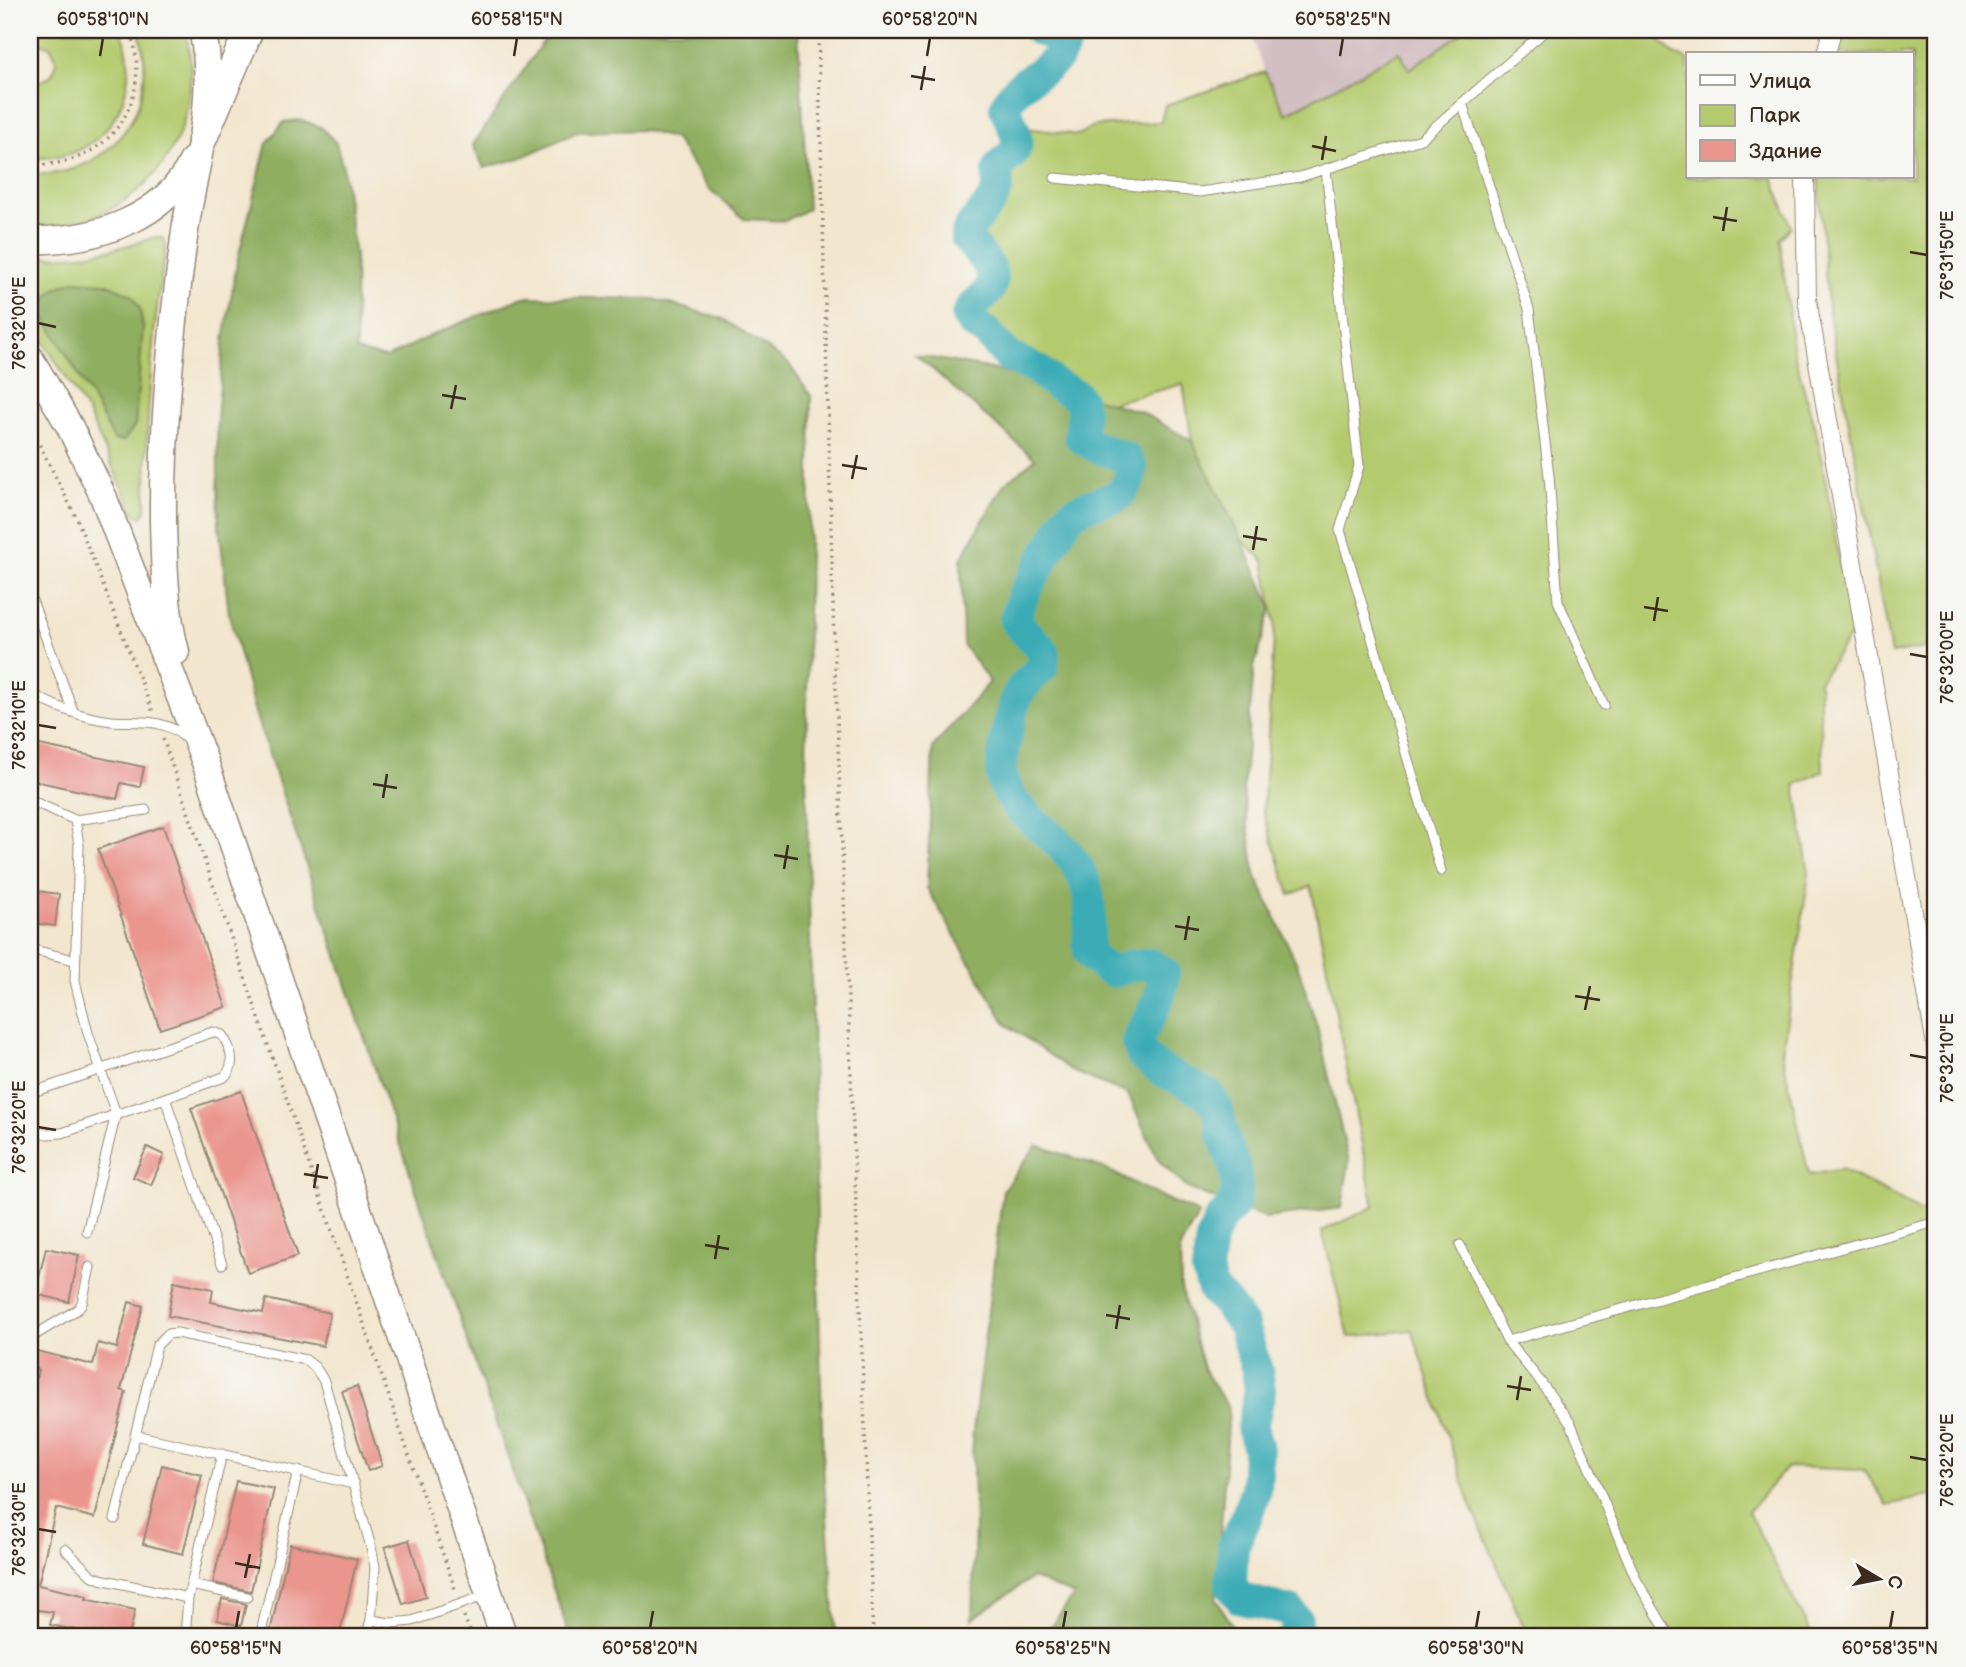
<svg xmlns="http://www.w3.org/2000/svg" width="1966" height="1667" viewBox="0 0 1966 1667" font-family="'Balsamiq Sans',sans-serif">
<rect width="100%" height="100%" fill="#f6f6f2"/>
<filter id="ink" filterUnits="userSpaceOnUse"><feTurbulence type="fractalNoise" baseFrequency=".0143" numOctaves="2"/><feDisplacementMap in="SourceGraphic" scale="14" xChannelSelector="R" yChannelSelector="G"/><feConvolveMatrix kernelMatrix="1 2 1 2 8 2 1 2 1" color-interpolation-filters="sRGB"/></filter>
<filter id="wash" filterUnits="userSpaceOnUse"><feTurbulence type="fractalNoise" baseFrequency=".00686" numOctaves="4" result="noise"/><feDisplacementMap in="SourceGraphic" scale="28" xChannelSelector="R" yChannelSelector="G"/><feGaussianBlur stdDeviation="1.57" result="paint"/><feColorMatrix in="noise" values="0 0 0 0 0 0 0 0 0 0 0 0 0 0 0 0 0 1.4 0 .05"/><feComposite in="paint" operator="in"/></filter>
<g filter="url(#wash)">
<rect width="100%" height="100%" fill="#f2e6ce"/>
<polygon fill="#d2bec3" points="1249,30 1466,30 1409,69 1398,52 1286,115 1265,72"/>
<g fill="#b4ca6e" stroke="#787a46" stroke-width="2">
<path d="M30,30H121C147,93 102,168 30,157V80C51,86 64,64 50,47L40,43H30Z"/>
<path d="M138,30H185C212,135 140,230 30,226V174C110,180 164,105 138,30Z"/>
<path d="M1466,30H1650L1673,54L1688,59V177H1773L1791,227L1780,239L1793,349L1819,444L1852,633L1819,681L1823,771L1795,785L1809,874L1782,1053L1809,1175L1842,1169L1936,1219V1495L1887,1505L1864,1470L1787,1467L1748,1512L1813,1637H1528L1469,1500L1412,1330L1349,1337L1322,1231L1374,1207L1311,886L1290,895L1263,811L1275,623L1264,561L1241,539L1223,513L1192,441L1183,384L1096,407L1068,378L980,318C1004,274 1006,279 979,236L1002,205L1009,172L1018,168L1027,128L1078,135L1093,126L1161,122L1165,105L1265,72L1286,114L1399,52L1409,69Z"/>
<polygon points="1844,30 1936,30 1936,646 1891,654 1828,309 1818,177 1912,177 1912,54 1837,54"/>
<path d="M156,237L163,238L166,247C151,333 146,420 146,508L144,515L141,517L136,515L131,507L88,413L30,320V256C76,259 112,251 156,237Z"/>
</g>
<g fill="#8fae61" stroke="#656c40" stroke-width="2">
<polygon points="551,30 798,30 808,209 785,221 744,219 708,188 675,139 642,130 577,132 520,158 484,168 473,145"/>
<polygon points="301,120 321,127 336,143 343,167 355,257 356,351 387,358 430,336 523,297 653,299 723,319 788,363 811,396 806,773 823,1467 836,1637 570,1637 435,1247 255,713 229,614 219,524 217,419 224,340 237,262 267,143 284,122"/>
<path d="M74,281L106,283L132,295L140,309L143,328L135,425L124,441L114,440L93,400L43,314C45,292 55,287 74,281Z"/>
<polygon points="916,355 997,370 1141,412 1192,441 1241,539 1272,607 1254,667 1243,790 1255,874 1297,964 1317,1026 1349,1162 1342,1208 1266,1218 1187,1188 1158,1160 1128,1094 1074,1072 1006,1024 927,888 933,747 990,682 963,645 961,559 1004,484 1035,459"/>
<polygon points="1037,1145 1103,1168 1170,1201 1199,1213 1180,1248 1181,1288 1203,1368 1229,1409 1216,1599 1240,1637 1043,1637 1074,1595 1032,1578 972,1619 975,1525 972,1439 1003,1190"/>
</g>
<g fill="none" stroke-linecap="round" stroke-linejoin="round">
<path stroke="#3babb6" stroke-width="32" d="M1039,30L1060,38L1064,46C1056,72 1014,78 1005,108C1010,123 1024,140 1012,154C1009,159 1003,160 1000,165C995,174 1000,184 996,192C990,209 970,221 966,237C978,254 1005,273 985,295C978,302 971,305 967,316L972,323L986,332L1008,356L1038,370L1055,384L1076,395L1081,401L1083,413L1080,437L1094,446L1126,458L1132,469L1129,481L1118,496L1086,506L1069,515L1023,595L1015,620C1024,633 1035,640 1044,652L1043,666C1035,675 1023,684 1018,694C1012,706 999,764 1002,777C1004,787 1013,802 1020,809C1042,832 1067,844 1082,875C1088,887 1090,903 1090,917C1089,949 1080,955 1114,972L1133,965L1151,964L1164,973C1162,1004 1148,1015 1137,1042L1142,1055L1161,1070L1209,1095L1217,1108L1225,1141L1235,1168L1237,1188L1234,1205L1219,1220L1211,1240L1207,1271L1213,1290L1229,1306L1243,1326L1257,1370L1260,1391L1252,1428L1258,1449L1256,1489L1245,1521L1233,1546L1231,1586L1241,1599L1290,1611L1297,1620L1296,1633L1293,1637"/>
</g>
<g id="blocks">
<g fill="#eb958f">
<polygon points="30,743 144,767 140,787 121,783 117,799 30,780"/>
<polygon points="163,826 226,1007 160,1029 98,849"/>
<polygon points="30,890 59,894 55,926 30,923"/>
<polygon points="241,1091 298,1256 248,1273 191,1108"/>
<polygon points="147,1147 164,1155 151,1185 133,1177"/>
<polygon points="46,1248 79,1255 69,1302 35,1294"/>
<polygon points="174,1281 213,1289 211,1302 263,1313 266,1299 330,1313 323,1346 168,1316"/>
<polygon points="129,1302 143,1306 121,1390 126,1392 95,1518 56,1508 38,1585 87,1596 86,1599 135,1610 129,1637 111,1637 50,1625 53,1612 30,1609 30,1406 38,1370 30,1367 30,1363 33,1350 93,1365 98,1343 117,1348"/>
<polygon points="357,1386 382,1466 368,1471 342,1391"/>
<polygon points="162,1465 202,1475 183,1554 143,1544"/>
<polygon points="236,1481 274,1489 251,1591 213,1583"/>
<polygon points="409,1540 426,1597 403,1604 385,1547"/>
<polygon points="290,1544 357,1559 339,1637 269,1637"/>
<polygon points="222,1599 246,1604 241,1626 217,1620"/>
</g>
</g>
</g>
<g filter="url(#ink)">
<use href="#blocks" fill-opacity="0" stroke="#968876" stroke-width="2"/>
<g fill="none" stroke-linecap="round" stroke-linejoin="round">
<g stroke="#968876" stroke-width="11">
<g id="service">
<polyline points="1462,103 1529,309 1549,476 1558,601 1604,705"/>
<polyline points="1326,169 1359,466 1340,530 1441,871"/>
<polyline points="1055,178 1200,192 1300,177 1421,139 1546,30"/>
<polyline points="30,595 73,711"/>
<path d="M30,692C52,707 85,718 112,721C140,723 167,717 188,741"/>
<polyline points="30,800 75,820 79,845 75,981 88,1033 116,1114 87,1232"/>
<polyline points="75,820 146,810"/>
<polyline points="30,949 74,960"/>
<path d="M30,1093L213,1032L222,1035C231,1048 237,1066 224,1077L165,1098"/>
<polyline points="30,1130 47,1134 62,1133 165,1098 222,1264"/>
<polyline points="1460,1245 1507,1341 1540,1381 1571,1424 1637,1581 1670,1637"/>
<polyline points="30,1267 32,1257"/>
<polyline points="30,1338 78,1309 82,1303 90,1267"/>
<polyline points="1507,1341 1936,1222"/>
<polyline points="135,1435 354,1484"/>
<polyline points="115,1519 157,1345 168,1334 177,1333 306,1360 315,1367 324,1381 371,1547 375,1567 371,1620 391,1623 412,1621 487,1595"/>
<polyline points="65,1549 91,1575 100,1579 188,1598"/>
<polyline points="191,1585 247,1597"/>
<polyline points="185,1637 188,1598 222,1454"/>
<polyline points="260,1637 298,1471"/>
<polyline points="366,1637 371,1620"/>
</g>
</g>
<g stroke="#968876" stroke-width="20">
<g id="minor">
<polyline points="1826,54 1832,30"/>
<polyline points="1805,177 1807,299 1936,1045"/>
</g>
</g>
<g stroke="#968876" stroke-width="29">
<g id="primary">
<path d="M30,240C91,242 165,220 193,160"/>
<polyline points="30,358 70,427 103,496 205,762 504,1637"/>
<path d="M176,652C165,610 164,564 163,520C162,420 172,323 186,224C196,159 218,95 202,30"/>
</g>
</g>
<g stroke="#968876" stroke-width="31">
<polyline id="trunk" points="202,140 249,30"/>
</g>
<g stroke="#968876" stroke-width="3.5" stroke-dasharray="2 5" stroke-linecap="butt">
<polyline points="818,30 834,641 873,1637"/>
<path d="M30,165C108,168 155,103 130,30"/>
<polyline points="30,426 77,519 153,712"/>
<polyline points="163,739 456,1592"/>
<polyline points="464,1616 472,1637"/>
</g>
<use href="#service" stroke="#fff" stroke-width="9"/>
<use href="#minor" stroke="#fff" stroke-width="18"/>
<use href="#primary" stroke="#fff" stroke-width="26"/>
<use href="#trunk" stroke="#fff" stroke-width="28"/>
</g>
</g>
<path fill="none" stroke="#3b2a1e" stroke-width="2.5" d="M100,56L103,38M514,56L517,38M927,56L930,38M1340,56L1343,38M911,76L935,80M921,90L925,66M1312,146L1336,151M1322,160L1326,136M1713,217L1737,221M1723,231L1727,207M1910,252L1927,255M38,323L56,327M442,395L466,399M451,409L456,385M842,465L867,469M852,479L857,455M1243,536L1267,540M1253,550L1257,526M1644,607L1668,611M1654,621L1658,597M1910,654L1927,657M38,725L56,728M373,784L397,788M383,798L387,774M774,855L798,859M784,869L788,845M1175,926L1199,930M1185,940L1189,916M1575,996L1600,1000M1585,1010L1590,986M1910,1055L1927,1058M38,1127L56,1130M304,1174L328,1178M314,1188L318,1164M705,1245L729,1249M715,1259L719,1235M1106,1315L1130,1319M1116,1329L1120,1305M1507,1386L1531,1390M1517,1400L1521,1376M1910,1457L1927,1460M38,1529L56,1532M235,1563L260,1568M245,1578L250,1554M236,1628L239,1611M650,1628L653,1611M1063,1628L1066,1611M1476,1628L1479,1611M1890,1628L1893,1611"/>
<rect width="1966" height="1667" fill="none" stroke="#f6f6f2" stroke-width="77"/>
<rect x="1686" y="52" width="228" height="126" fill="#f6f6f2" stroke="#aba49d" stroke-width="2"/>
<rect x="1700" y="75" width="35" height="10" fill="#ffffff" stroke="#aba49d" stroke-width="2"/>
<text x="1749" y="88" font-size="21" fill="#3b2a1e">Улица</text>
<rect x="1700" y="105" width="35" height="21" fill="#b4ca6e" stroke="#aba49d" stroke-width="2"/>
<text x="1749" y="122" font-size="21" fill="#3b2a1e">Парк</text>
<rect x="1700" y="140" width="35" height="21" fill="#eb958f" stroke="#aba49d" stroke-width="2"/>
<text x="1749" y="158" font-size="21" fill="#3b2a1e">Здание</text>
<g transform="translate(1879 1579) rotate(100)" stroke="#f6f6f2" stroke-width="5" paint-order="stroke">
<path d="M0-5L12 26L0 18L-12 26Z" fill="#3b2a1e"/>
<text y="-10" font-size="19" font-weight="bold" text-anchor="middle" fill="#3b2a1e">С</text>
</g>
<rect x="38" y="38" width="1889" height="1590" fill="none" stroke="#3b2a1e" stroke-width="2.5"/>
<g font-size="18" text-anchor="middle" fill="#3b2a1e">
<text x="103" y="25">60°58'10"N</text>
<text x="517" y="25">60°58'15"N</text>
<text x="930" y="25">60°58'20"N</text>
<text x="1343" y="25">60°58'25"N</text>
<text transform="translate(1947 255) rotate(-90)" y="6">76°31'50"E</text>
<text transform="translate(19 323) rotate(-90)" y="6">76°32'00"E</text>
<text transform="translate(1947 657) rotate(-90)" y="6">76°32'00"E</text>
<text transform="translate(19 725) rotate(-90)" y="6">76°32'10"E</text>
<text transform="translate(1947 1058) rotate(-90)" y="6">76°32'10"E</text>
<text transform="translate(19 1127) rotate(-90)" y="6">76°32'20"E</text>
<text transform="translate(1947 1460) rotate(-90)" y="6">76°32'20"E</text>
<text transform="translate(19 1529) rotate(-90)" y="6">76°32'30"E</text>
<text x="236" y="1654">60°58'15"N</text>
<text x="650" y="1654">60°58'20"N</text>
<text x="1063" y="1654">60°58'25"N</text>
<text x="1476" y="1654">60°58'30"N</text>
<text x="1890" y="1654">60°58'35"N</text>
</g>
</svg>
